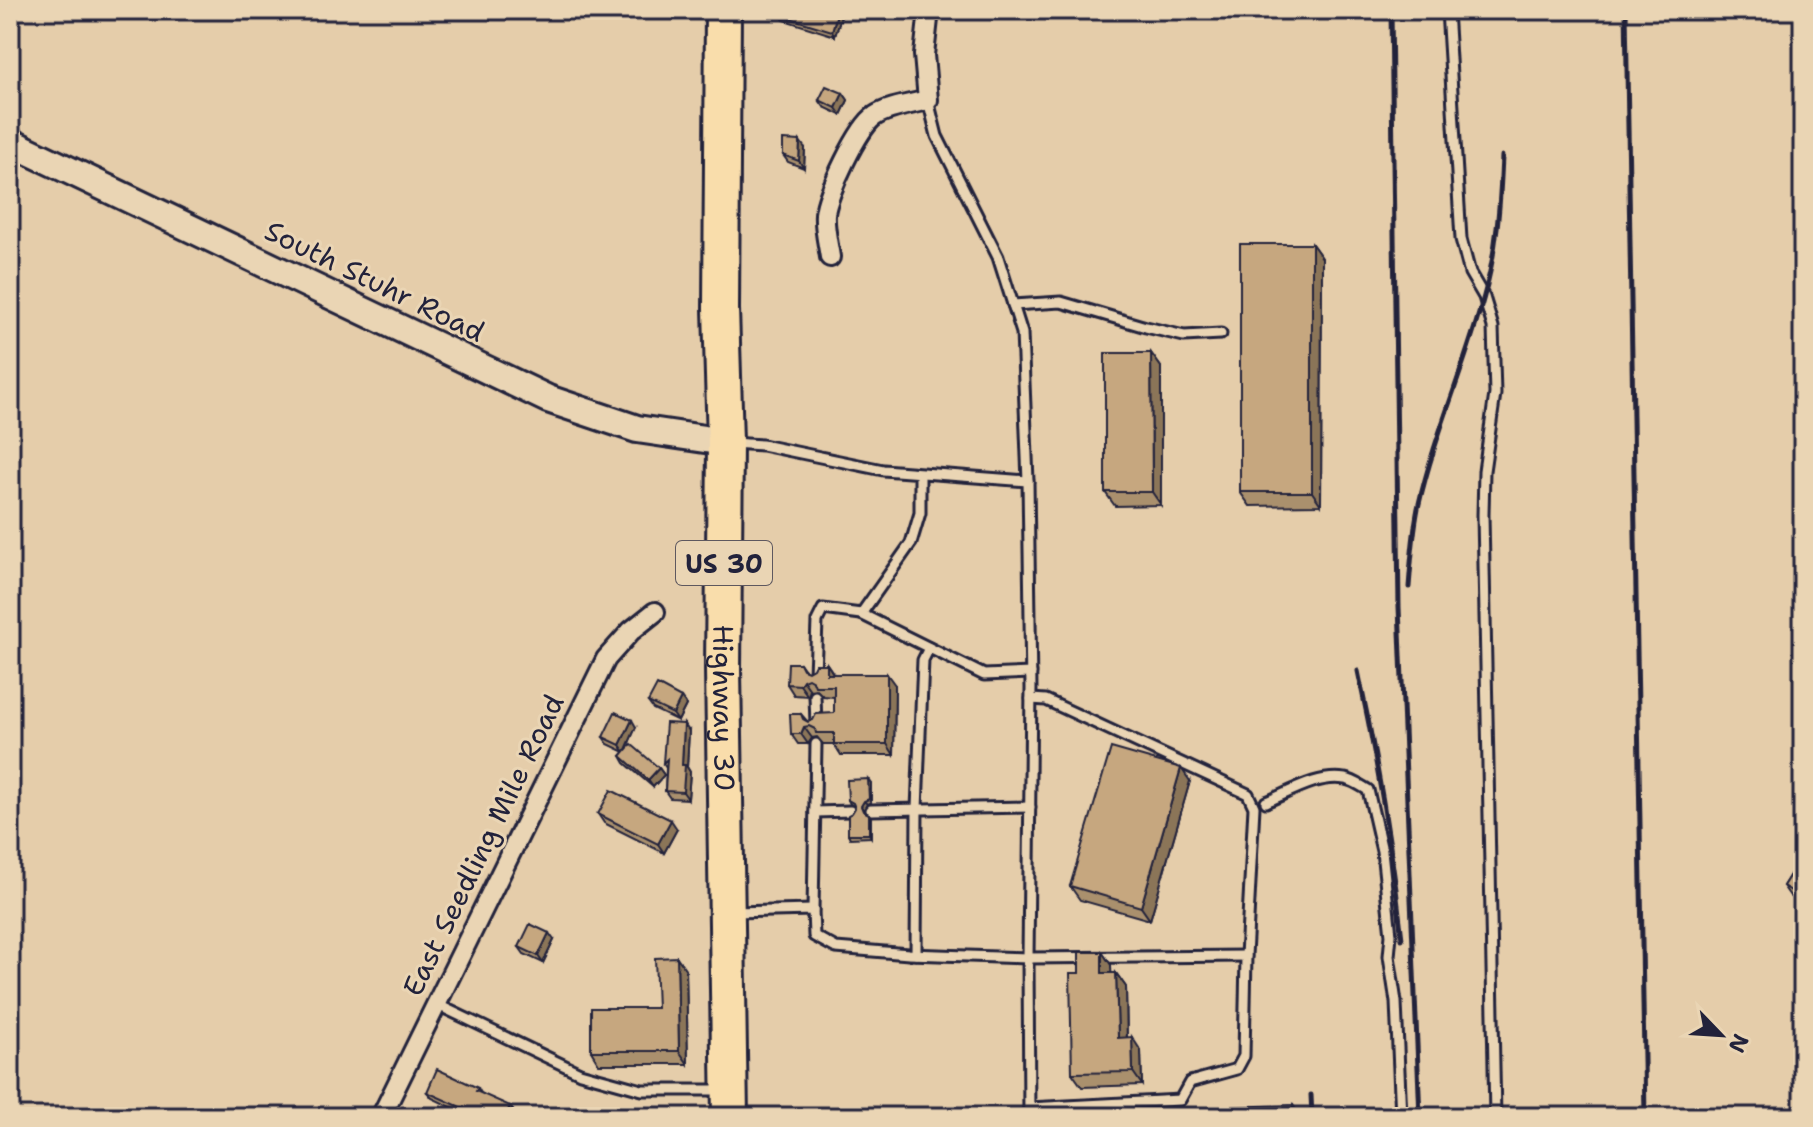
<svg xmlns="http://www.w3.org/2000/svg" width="1813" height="1127" viewBox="0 0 1813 1127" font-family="'Shantell Sans',sans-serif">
<rect width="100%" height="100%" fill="#e5cdaa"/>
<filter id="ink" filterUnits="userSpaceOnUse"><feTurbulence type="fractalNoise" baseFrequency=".0125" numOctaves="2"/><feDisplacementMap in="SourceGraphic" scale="16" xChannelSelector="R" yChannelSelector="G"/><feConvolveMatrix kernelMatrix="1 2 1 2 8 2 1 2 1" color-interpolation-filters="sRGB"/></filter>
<g filter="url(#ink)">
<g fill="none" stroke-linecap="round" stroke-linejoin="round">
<g stroke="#22223b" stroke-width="15">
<g id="lane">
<polyline points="1447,10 1461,239 1470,273 1484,297 1493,327 1495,394 1484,471 1483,515 1495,1117"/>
<polyline points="928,100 937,136 998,257 1022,333 1028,481 1031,688 1028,958 1029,1117"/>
<polyline points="1013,305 1061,302 1146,327 1184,336 1221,334"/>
<polyline points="732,443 762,445 883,470 1028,481"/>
<polyline points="861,614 984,675 1031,673"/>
<polyline points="815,674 817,621 823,609 861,614 911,543 920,513 920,474"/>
<polyline points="815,696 816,724"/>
<path d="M1266,802C1290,792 1319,774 1345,779C1353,780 1361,786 1368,790L1382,851L1391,935L1389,956L1396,1002L1401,1117"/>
<polyline points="871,810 1030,807"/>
<polyline points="815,812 850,811"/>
<polyline points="813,910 816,744"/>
<polyline points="733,912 813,910 814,936 836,948 909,954 1028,958 1246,956"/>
<polyline points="916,954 917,809 923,660 929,648"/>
<polyline points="436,1004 580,1073 642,1090 722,1090"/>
<polyline points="1029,1108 1180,1100 1190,1082 1237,1069 1244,1056 1246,956 1254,807 1248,794 1046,700 1031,699"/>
</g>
</g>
<g stroke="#22223b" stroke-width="24">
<g id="street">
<path d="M830,257C828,243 824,229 825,214C827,194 858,127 875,116C888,107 913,104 928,100L924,55L929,10"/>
<polyline points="381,1117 606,659 631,631 655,612"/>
</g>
</g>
<g stroke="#22223b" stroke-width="32">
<polyline id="secondary" points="10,142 548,399 637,429 725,442"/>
</g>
<g stroke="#22223b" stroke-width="40">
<g id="highway">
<path id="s1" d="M723,10L721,309L725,442L723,670L730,1117"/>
</g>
</g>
<use href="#lane" stroke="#ead5b4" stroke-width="9"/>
<use href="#street" stroke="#ead5b4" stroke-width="18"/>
<use href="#secondary" stroke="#ead5b4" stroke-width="26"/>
<use href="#highway" stroke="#f9ddab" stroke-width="34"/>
<g stroke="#22223b" stroke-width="5">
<polyline points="1391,10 1399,607 1420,1117"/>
<polyline points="1626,10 1645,1117"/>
<path d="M1409,587C1411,561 1413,534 1418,508C1434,436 1465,367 1484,296C1497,250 1500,204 1502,156"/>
<path d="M1358,671C1377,759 1392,849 1402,939"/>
<polyline points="1311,1095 1312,1117"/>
</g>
</g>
<g fill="#aa906d" stroke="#22223b" stroke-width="2">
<polygon points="782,10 843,10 835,36 784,20 780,15"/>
<polygon points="843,93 848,100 841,115 824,107 819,100"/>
<polygon points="805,148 804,168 788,162 783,155"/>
<polygon points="1312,244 1322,258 1321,505 1250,506 1240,492"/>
<polygon points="1151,353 1161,367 1161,505 1115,506 1105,492"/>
<polygon points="800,663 805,670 808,671 827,664 834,674 895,685 894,755 841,755 834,744 823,744 817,737 812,738 808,744 798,744 791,734 801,714 808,722 834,713 834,697 823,696 816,689 810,690 808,696 794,695 787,684"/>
<polygon points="681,698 686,705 678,721 653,709 648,702"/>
<polygon points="636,727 625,751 659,768 664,775 653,787 625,763 621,756 625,752 608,744 603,737"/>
<polygon points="689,731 687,767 690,772 688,799 670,798 665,791 666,768 663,763"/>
<polygon points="868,779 871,783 871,802 867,804 864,809 864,812 869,814 871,818 871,837 850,838 848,834 852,813 855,808 854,806 850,804 848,800"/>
<polygon points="1190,781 1150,920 1080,900 1070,886"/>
<polygon points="598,814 677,829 664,853 604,823"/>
<polygon points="1803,854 1803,904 1790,896 1783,886"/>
<polygon points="554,940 543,963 524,954 519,947"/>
<polygon points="1102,952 1111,965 1111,973 1116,973 1126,987 1127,1037 1141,1051 1142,1085 1082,1087 1072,1073 1079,973"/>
<polygon points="686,970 688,1064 599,1064 591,1051 657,1008"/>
<polygon points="478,1088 481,1093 515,1113 514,1117 472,1117 432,1098 427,1092"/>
</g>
<g fill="#8b7559" stroke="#22223b" stroke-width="2">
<polygon points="838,10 843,10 835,36 832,31"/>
<polygon points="843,93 848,100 841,115 836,108"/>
<polygon points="800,141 805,148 804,168 799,161"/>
<polygon points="1312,244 1322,258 1321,505 1312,492"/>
<polygon points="1151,353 1161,367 1161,505 1152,492"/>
<polygon points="827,664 834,675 827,674"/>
<polygon points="887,674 895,685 894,755 887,744"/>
<polygon points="803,680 810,690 808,696 800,685"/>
<polygon points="681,698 686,705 678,721 673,714"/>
<polygon points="632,720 636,727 625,752 620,745"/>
<polygon points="684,724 689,731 687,767 690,772 688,799 683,792 682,765"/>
<polygon points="804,727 812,738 808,744 801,734"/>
<polygon points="659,768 664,775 653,787 648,780"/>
<polygon points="1181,768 1190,781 1150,920 1141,907"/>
<polygon points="868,779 871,783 871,802 869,799"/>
<polygon points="864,801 867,804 864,809 865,814 861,806"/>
<polygon points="869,814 871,818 871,837 869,834"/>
<polygon points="671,820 677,829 664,853 658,844"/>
<polygon points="549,933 554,940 543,963 538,956"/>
<polygon points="1102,952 1111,965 1112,987 1102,973"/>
<polygon points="677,957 686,970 688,1064 679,1051"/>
<polygon points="1116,973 1126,987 1127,1051 1118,1038"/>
<polygon points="1132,1037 1141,1051 1142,1085 1133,1072"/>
<polygon points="1293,1105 1301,1117 1293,1117"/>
<polygon points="510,1106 515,1113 514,1117 505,1117"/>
</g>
<g fill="#c6a77f" stroke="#22223b" stroke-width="2">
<polygon points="782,10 838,10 832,31 780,15"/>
<polygon points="826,86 843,93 836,108 819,100"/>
<polygon points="783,140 800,141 799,161 783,155"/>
<rect x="1240" y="244" width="72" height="248"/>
<polygon points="1105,353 1151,353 1152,492 1105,492"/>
<polygon points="788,663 800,663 803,669 808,671 813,668 815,664 827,664 827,674 887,674 887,744 834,744 834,733 816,733 815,729 809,726 804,727 801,734 791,734 790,714 801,714 803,719 808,722 813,720 816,714 834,713 834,686 815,686 813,681 808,678 803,680 800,685 787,684"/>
<polygon points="657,685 681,698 673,714 648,702"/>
<polygon points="615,712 632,720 620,745 603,737"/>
<polygon points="666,723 684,724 682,765 685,765 683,792 665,791 667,759 663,763"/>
<polygon points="631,744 659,768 648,780 621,756"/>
<polygon points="1111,748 1181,768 1141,907 1070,886"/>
<polygon points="868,779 869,799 864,801 861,806 863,811 869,814 869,834 848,834 848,815 852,813 855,808 853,803 848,800 847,780"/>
<polygon points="611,790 671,820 658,844 598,814"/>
<polygon points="1803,854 1803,898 1783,886"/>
<polygon points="530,924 549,933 538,956 519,947"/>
<polygon points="1079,952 1102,952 1102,973 1116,973 1118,1038 1132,1037 1133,1072 1072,1073 1070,973 1079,973"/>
<polygon points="677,957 679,1051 591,1051 591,1008 657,1008 655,958"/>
<polygon points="437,1069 478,1088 476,1091 510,1106 505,1117 472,1117 474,1113 427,1092"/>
<polygon points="1293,1105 1293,1117 1227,1117 1227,1107"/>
</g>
</g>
<g text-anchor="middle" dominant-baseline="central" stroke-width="6" stroke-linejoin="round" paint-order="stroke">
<rect fill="#ead5b4" stroke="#5e585f" stroke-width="2" x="676" y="541" width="96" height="44" rx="6"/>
<g font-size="26" font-weight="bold" fill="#22223b">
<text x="724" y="563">US 30</text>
</g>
<g font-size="28" fill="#22223b" stroke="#ead5b4">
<text transform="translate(375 281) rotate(26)">South Stuhr Road</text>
<text stroke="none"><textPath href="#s1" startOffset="698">Highway 30</textPath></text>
<text transform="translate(483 845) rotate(-64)">East Seedling Mile Road</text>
</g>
</g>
<rect width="1813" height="1127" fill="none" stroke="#ead5b4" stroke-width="40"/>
<rect x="20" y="20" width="1773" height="1087" fill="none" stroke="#22223b" stroke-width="3" filter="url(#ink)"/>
<g transform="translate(1721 1035) rotate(115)" stroke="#ead5b4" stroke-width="6" paint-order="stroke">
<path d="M0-6L14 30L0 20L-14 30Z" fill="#22223b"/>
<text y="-12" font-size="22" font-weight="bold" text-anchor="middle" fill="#22223b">N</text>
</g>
</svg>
